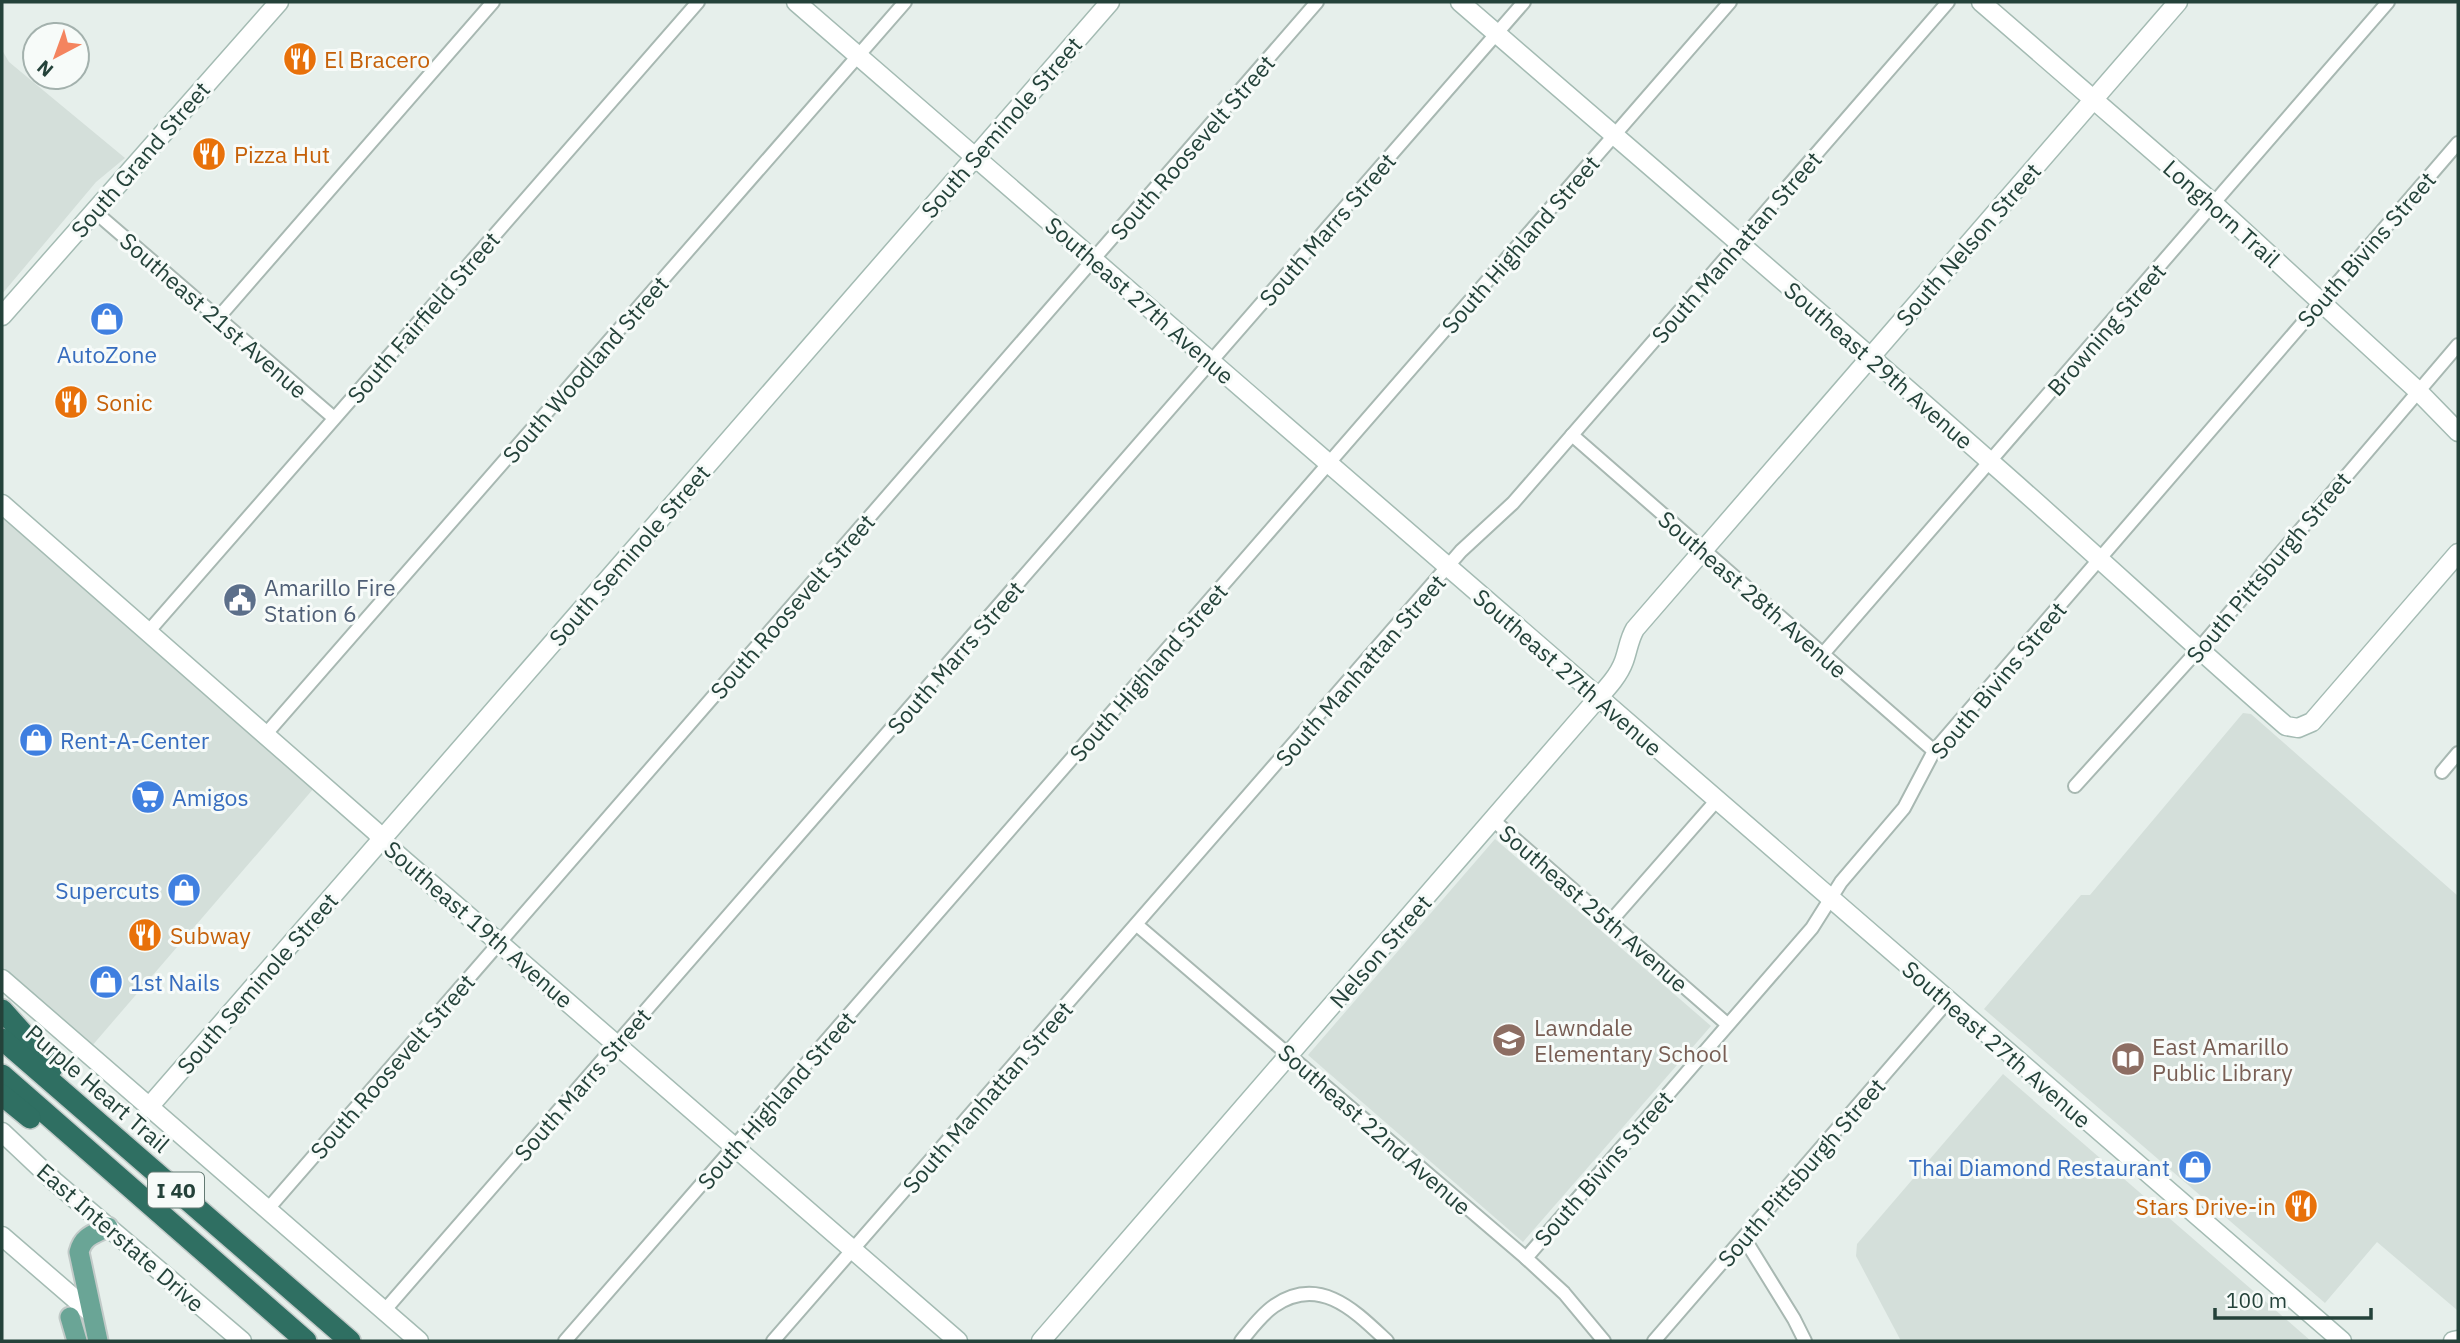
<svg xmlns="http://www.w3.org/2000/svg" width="2460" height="1343" viewBox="0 0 2460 1343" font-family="'IBM Plex Sans',sans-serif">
<rect width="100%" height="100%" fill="#e6efeb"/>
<g fill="#d4dfda">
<polygon points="2,50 9,62 125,158 96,182 2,294"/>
<polygon points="2,517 314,788 91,1047 2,970"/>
<polygon points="2243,713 2251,714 2458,896 2457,1310 2377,1242 2325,1303 1984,1009 2081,895 2090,895"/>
<polygon points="1495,839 1711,1026 1523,1242 1308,1055"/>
<polygon points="2003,1074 2078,1139 2311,1341 1901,1341 1856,1256 1857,1244"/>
</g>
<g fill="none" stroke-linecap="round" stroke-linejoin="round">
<g stroke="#a8b8b2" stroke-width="16">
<g id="street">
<polyline points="94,211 334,418"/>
<polyline points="218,318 493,2"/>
<polyline points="1572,435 1934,751"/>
<polyline points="148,632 698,2"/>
<polyline points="1822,655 2388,2"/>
<polyline points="265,735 905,2"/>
<polyline points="2442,772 2458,753"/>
<polyline points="2075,786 2198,650 2458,345"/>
<polyline points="1493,820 1727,1024"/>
<polyline points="1610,922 1716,801"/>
<polyline points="1137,925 1526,1258 1564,1293 1604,1341"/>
<polyline points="267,1210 1317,2"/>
<polyline points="1744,1238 1794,1319 1805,1341"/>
<polyline points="1526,1258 1812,928 1841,882 1904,808 1934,751 2458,143"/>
<polyline points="384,1311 1524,2"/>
<polyline points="565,1341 1730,2"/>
<polyline points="773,1341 1461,551 1513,503 1948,2"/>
<path d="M1241,1341C1251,1329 1261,1315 1274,1306C1320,1274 1356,1312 1387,1341"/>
<polyline points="1654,1341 1947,1002"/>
</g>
</g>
<g stroke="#a4bbb3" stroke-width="21">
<g id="secondary">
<polyline points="796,2 2342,1341"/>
<path d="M1460,2C1638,156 1817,309 1994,465C2092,551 2187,640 2286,726L2298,728L2312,722L2458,553"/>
<polyline points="1981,2 2214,204 2418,391 2458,432"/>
<polyline points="2,316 279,2"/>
<polyline points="2,504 375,831 391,849 958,1341"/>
<polyline points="2,979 419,1341"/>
<polyline points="148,1108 1110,2"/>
<polyline points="2,1132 54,1181 242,1341"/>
<polyline points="2,1236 90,1312"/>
<path d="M1041,1341L1598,698C1608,687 1619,675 1624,661C1628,650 1629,639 1635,629L2178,2"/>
<polyline points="2453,1341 2458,1340"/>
</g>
</g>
<g stroke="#c2cac8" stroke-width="23">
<g id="primary">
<polyline points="70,1317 77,1341"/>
<path d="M98,1341L79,1252C83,1236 94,1234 108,1227"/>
</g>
</g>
<g stroke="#c2cac8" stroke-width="24">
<g id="highway">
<polyline points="2,1010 53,1067"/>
<polyline points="2,1039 350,1341"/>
<polyline points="2,1075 306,1341"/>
<polyline points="2,1095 30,1118"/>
</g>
</g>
<use href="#street" stroke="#fff" stroke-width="12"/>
<use href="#secondary" stroke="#fff" stroke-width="18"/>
<use href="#primary" stroke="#6aa596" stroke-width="19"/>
<use href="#highway" stroke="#2f6f62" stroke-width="21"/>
</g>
<defs>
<g id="restaurant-disc" transform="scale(1.75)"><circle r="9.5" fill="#e8710a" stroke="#f7fbf9"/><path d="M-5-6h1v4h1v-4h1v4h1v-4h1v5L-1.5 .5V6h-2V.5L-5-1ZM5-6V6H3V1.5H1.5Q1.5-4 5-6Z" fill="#fff"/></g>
<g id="shop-disc" transform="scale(1.75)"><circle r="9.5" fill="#3f7fe0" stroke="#f7fbf9"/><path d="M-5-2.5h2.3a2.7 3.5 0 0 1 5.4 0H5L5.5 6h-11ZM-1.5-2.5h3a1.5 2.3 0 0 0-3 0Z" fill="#fff"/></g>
<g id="civic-disc" transform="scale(1.75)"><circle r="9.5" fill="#5c6f8a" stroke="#f7fbf9"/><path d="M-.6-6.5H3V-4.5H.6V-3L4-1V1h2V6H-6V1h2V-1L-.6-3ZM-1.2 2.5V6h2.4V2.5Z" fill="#fff"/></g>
<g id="supermarket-disc" transform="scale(1.75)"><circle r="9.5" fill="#3f7fe0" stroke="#f7fbf9"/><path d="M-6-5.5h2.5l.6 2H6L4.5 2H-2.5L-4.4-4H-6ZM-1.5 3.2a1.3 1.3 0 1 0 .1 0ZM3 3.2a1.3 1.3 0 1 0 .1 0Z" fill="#fff"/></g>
<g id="school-disc" transform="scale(1.75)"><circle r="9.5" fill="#8d6e63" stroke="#f7fbf9"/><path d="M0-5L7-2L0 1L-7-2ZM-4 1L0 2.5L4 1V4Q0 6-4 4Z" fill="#fff"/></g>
<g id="library-disc" transform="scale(1.75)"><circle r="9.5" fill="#8d6e63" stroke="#f7fbf9"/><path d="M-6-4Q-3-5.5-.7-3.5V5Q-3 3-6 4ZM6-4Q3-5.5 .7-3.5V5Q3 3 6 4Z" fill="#fff"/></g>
</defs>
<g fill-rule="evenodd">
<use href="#restaurant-disc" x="300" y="59"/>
<use href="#restaurant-disc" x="209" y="154"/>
<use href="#shop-disc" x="107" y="319"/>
<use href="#restaurant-disc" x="71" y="402"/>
<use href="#civic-disc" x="240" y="600"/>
<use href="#shop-disc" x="36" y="740"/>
<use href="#supermarket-disc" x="148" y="797"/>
<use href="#shop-disc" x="184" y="890"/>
<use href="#restaurant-disc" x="145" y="935"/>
<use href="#shop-disc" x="106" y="982"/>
<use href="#school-disc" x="1509" y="1040"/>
<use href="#library-disc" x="2128" y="1059"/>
<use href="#shop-disc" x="2195" y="1167"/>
<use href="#restaurant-disc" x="2301" y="1206"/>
</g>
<g text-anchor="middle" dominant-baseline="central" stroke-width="6" stroke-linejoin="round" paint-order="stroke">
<rect fill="#f7fbf9" stroke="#637a73" stroke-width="2" x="148" y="1172.5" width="56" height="35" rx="5"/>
<g font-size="21" font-weight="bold" fill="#24423a">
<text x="176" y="1190">I 40</text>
</g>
<g font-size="23" fill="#c56008" stroke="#f7fbf9" text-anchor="start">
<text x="324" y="59">El Bracero</text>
<text x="234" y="154">Pizza Hut</text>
<text x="96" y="402">Sonic</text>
<text x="170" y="935">Subway</text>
<text x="2276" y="1206" text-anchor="end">Stars Drive-in</text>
</g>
<g font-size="23" fill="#24423a" stroke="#f7fbf9">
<text transform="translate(1001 127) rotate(-49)">South Seminole Street</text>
<text transform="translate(1192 147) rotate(-49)">South Roosevelt Street</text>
<text transform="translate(140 159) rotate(-49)">South Grand Street</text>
<text transform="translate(2222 213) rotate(42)">Longhorn Trail</text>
<text transform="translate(1327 229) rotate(-49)">South Marrs Street</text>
<text transform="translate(1520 244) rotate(-49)">South Highland Street</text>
<text transform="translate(1968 244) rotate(-49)">South Nelson Street</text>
<text transform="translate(1736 247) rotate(-49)">South Manhattan Street</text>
<text transform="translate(2366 249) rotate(-49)">South Bivins Street</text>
<text transform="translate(1140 300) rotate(41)">Southeast 27th Avenue</text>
<text transform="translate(214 315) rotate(41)">Southeast 21st Avenue</text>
<text transform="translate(423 317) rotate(-49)">South Fairfield Street</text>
<text transform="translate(2106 329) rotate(-49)">Browning Street</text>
<text transform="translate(1879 365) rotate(41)">Southeast 29th Avenue</text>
<text transform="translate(585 369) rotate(-49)">South Woodland Street</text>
<text transform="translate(629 555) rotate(-49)">South Seminole Street</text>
<text transform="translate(2268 567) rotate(-50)">South Pittsburgh Street</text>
<text transform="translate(1753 594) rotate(41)">Southeast 28th Avenue</text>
<text transform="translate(792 606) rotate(-49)">South Roosevelt Street</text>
<text transform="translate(955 657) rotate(-49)">South Marrs Street</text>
<text transform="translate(1360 670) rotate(-49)">South Manhattan Street</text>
<text transform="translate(1148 672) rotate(-49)">South Highland Street</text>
<text transform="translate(1568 672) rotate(41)">Southeast 27th Avenue</text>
<text transform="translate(1998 680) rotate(-50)">South Bivins Street</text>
<text transform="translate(1594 908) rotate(41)">Southeast 25th Avenue</text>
<text transform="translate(479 924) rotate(41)">Southeast 19th Avenue</text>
<text transform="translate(1380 951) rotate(-49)">Nelson Street</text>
<text transform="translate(257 983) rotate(-49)">South Seminole Street</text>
<text transform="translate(1997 1044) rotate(41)">Southeast 27th Avenue</text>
<text transform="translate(392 1066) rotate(-49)">South Roosevelt Street</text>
<text transform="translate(582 1084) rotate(-49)">South Marrs Street</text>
<text transform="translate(98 1088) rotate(41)">Purple Heart Trail</text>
<text transform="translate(987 1097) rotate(-49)">South Manhattan Street</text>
<text transform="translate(776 1100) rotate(-49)">South Highland Street</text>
<text transform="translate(1375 1129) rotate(41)">Southeast 22nd Avenue</text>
<text transform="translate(1603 1168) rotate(-49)">South Bivins Street</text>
<text transform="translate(1801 1172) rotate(-49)">South Pittsburgh Street</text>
<text transform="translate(121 1237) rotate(41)">East Interstate Drive</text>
</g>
<g font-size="23" fill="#366cbe" stroke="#f7fbf9" text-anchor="start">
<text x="107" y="354" text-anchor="middle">AutoZone</text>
<text x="60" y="740">Rent-A-Center</text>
<text x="172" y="797">Amigos</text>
<text x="160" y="890" text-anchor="end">Supercuts</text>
<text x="130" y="982">1st Nails</text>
<text x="2170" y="1167" text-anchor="end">Thai Diamond Restaurant</text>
</g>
<g font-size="23" fill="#4e5e75" stroke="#f7fbf9" text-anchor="start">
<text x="264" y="587">Amarillo Fire<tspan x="264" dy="26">Station 6</tspan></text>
</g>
<g font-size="23" fill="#785e54" stroke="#f7fbf9" text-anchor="start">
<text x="1534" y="1027">Lawndale<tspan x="1534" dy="26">Elementary School</tspan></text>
<text x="2152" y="1046">East Amarillo<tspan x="2152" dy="26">Public Library</tspan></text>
</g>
</g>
<rect width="2460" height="1343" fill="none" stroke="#24423a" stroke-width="7"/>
<g transform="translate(56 56) rotate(221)"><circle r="33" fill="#f7fbf9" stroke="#a3b1ad" stroke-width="2"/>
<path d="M0-5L12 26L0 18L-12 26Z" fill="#f4845f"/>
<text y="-10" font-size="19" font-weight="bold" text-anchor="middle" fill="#24423a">N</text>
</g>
<path d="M2215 1308v10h156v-10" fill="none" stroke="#24423a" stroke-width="3.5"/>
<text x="2226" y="1308" font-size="21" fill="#24423a" stroke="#f7fbf9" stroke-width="5" paint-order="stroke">100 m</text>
</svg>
